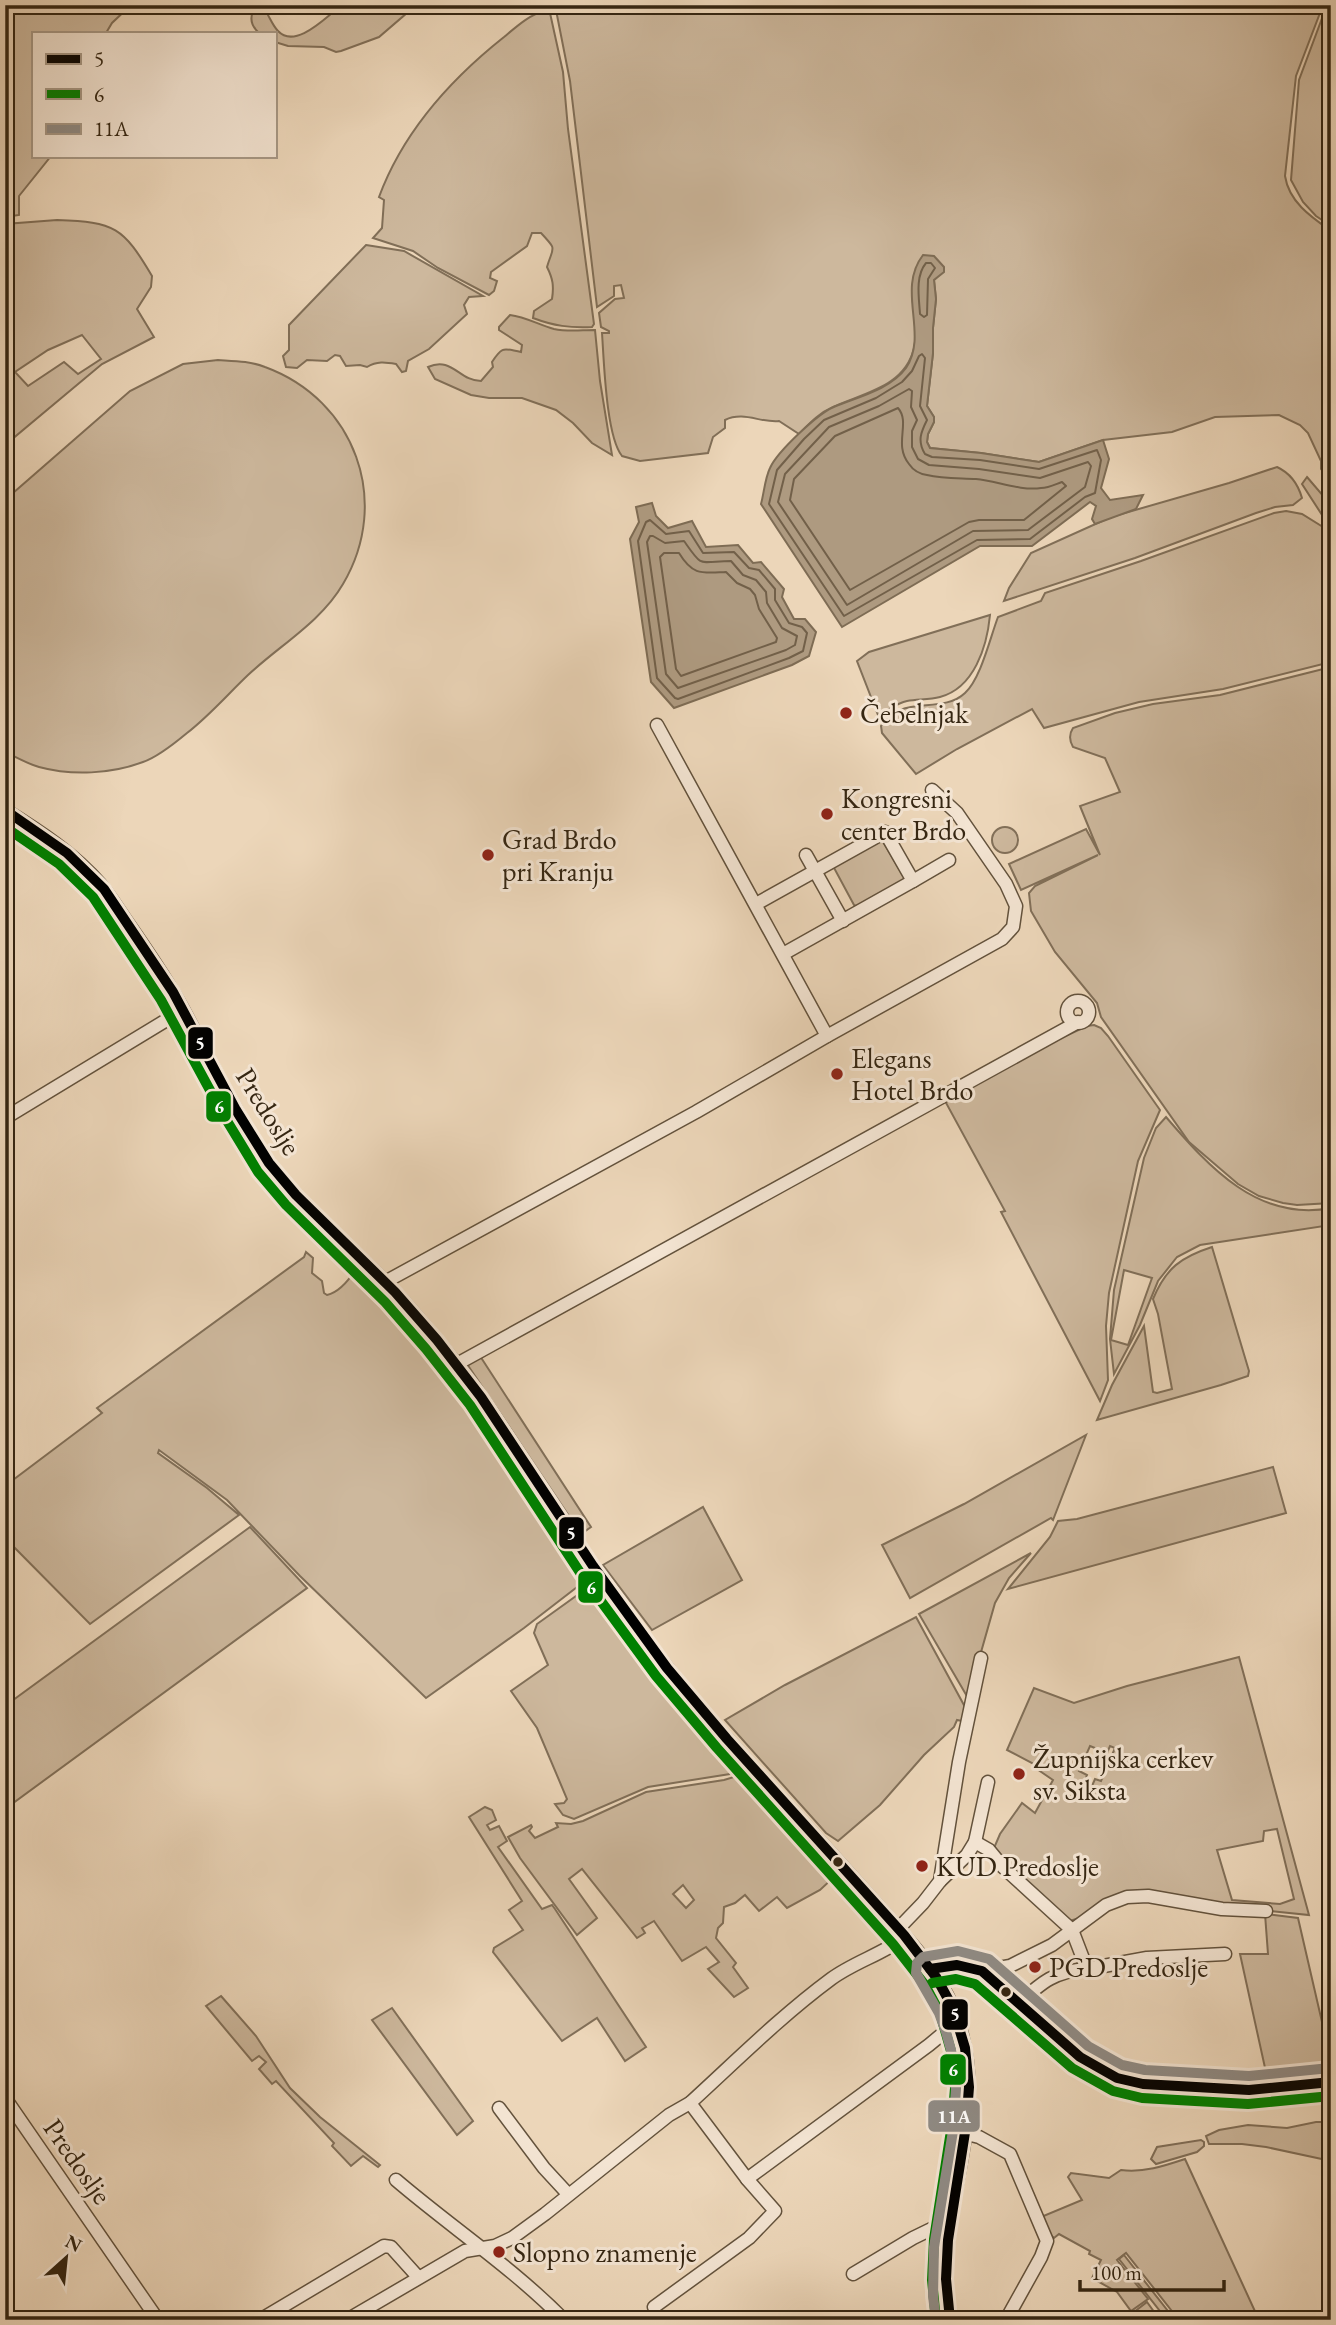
<svg xmlns="http://www.w3.org/2000/svg" width="1336" height="2325" viewBox="0 0 1336 2325" font-family="'EB Garamond',serif">
<rect width="100%" height="100%" fill="#ecd6b9"/>
<filter id="stains"><feTurbulence type="fractalNoise" baseFrequency=".00286" numOctaves="4"/><feColorMatrix values="0 0 0 0 .2 0 0 0 0 .09 0 0 0 0 .02 0 0 0 .5 -.17"/></filter>
<radialGradient id="worn" r=".72"><stop offset=".6" stop-color="#630" stop-opacity="0"/><stop offset="1" stop-color="#630" stop-opacity=".3"/></radialGradient>
<g fill="#cdb89d" stroke="#816f58" stroke-width="2" fill-rule="evenodd">
<polygon points="5,5 131,5 112,23 106,33 33,33 33,156 51,156 19,196 19,215 5,217"/>
<path d="M336,5H420L414,7L379,37L341,51L336,52L324,47L288,46L275,42V33H259C250,25 249,16 256,6L263,7C269,15 272,25 278,31C295,49 324,19 337,9Z"/>
<path d="M555,5H1323L1296,76L1285,176C1289,202 1311,217 1331,231V482L1321,469V461L1308,433L1300,425L1279,415L1215,417L1172,432L1103,440L1039,462L981,453L930,448L927,442L928,434L934,422V417L927,406L933,353V328L936,299L934,280L937,277L912,293C913,309 918,335 914,348C905,387 863,393 833,407C819,413 809,424 799,434L779,421C760,423 744,411 725,420V428L713,437L708,453L640,461L622,456C606,436 604,361 602,333H609V331L601,327L599,313L615,299L624,298L621,285L614,286V296L597,307L570,81Z"/>
<polygon points="1327,5 1331,5 1331,226 1316,216 1303,202 1291,180 1299,80"/>
<path d="M545,11L550,13L563,72L568,129L594,324L592,327C570,328 554,326 533,318L534,311L552,299C554,286 553,279 547,267C553,246 558,251 541,233H532L527,246L491,272L490,278L497,281L494,291L489,295L438,268L413,251L373,238L382,228L384,200L379,197C403,132 451,79 504,37C516,27 530,14 545,11Z"/>
<path d="M57,220C115,222 123,227 152,276L151,287L137,309L154,337L102,364L5,445V224ZM82,335L101,359L78,374L64,362L28,386L15,372L48,350Z"/>
<path d="M366,245L404,251L483,296L469,297L464,305L467,314L429,349L408,361L406,371L402,372L396,364C385,362 377,361 367,367L360,365L346,366L340,356L335,355L327,361L307,360L297,368L286,367L283,356L289,350V325Z"/>
<path d="M510,315C526,317 539,325 554,329C568,332 581,330 595,330L600,381L612,455L592,443L573,423L556,410L522,398H489L471,395L435,379L428,367C452,356 459,381 481,381L493,367L492,362C503,345 504,349 521,352L522,345L499,330V327Z"/>
<path d="M218,360C234,361 250,361 265,367C355,400 392,501 343,584C321,622 280,645 248,675C228,694 209,716 187,733C175,743 158,757 143,762C111,774 72,776 39,767C28,764 16,757 5,752V500L130,391L183,364Z"/>
<path d="M1277,467C1290,473 1298,484 1302,498L1293,505L1275,507L1256,513L1135,558L1004,601L1009,588L1031,553L1111,517L1229,483Z"/>
<polygon points="1307,477 1331,505 1331,523 1324,518 1302,484"/>
<path d="M1286,511L1302,514L1331,532V662L1223,689L1139,702L1044,728L1032,709L957,749L916,774L882,733L881,726C899,694 942,715 965,693C981,678 990,638 998,617L1041,601L1045,593L1141,561L1274,513Z"/>
<path d="M990,615C987,647 974,688 940,697C929,700 918,699 907,701C897,703 887,711 878,715L857,661L869,652Z"/>
<path d="M1331,667V1203L1297,1205L1283,1203L1259,1196L1238,1184L1189,1142L1101,1017L1097,1003L1055,952L1031,911L1029,893L1035,886L1098,855L1021,890L1009,864L1086,829L1100,855L1080,806L1120,792L1105,758L1073,747C1069,740 1069,734 1073,728L1115,713L1153,704L1220,695Z"/>
<circle cx="1005" cy="840" r="13"/>
<polygon points="882,840 904,877 904,880 858,907 854,905 833,866"/>
<polygon points="1094,1025 1101,1028 1108,1036 1160,1110 1138,1161 1109,1293 1106,1326 1108,1380 1100,1401 1001,1212 1005,1211 945,1101 1044,1046 1087,1026"/>
<path d="M1166,1117C1209,1167 1258,1222 1331,1208V1225L1200,1245L1177,1257L1158,1281L1140,1325L1114,1374L1110,1339L1114,1290L1144,1158L1156,1128ZM1124,1270L1152,1278L1128,1345L1111,1340Z"/>
<path d="M1212,1247L1249,1371L1248,1376L1221,1385L1097,1420L1112,1385L1144,1326L1153,1392L1157,1393L1172,1389L1158,1314L1153,1299C1166,1268 1181,1257 1212,1247Z"/>
<path d="M306,1252L313,1258L312,1273L322,1281L324,1293L327,1295C340,1292 349,1280 356,1269L413,1324L448,1366L490,1425L590,1577L524,1628L426,1698L300,1576L227,1500L159,1450L158,1453L207,1488L239,1515L90,1624L5,1538V1486L102,1413L97,1408L304,1257Z"/>
<polygon points="480,1356 591,1527 581,1534 467,1364"/>
<polygon points="1086,1435 1053,1520 1051,1518 910,1598 882,1545 964,1504"/>
<polygon points="1273,1467 1286,1513 1008,1589 1050,1537 1058,1521 1077,1519"/>
<polygon points="703,1507 742,1580 652,1630 603,1565"/>
<polygon points="250,1527 307,1588 5,1809 5,1706"/>
<polygon points="1031,1553 1009,1578 995,1603 968,1698 919,1614"/>
<polygon points="596,1585 658,1668 741,1764 740,1768 730,1774 648,1787 574,1819 563,1815 555,1804 564,1803 567,1799 537,1728 511,1691 548,1665 534,1633 537,1624 590,1586"/>
<polygon points="916,1617 965,1707 962,1721 957,1720 954,1727 924,1755 880,1805 838,1841 826,1833 725,1720 785,1685"/>
<path d="M1239,1657L1309,1915L1233,1907L1154,1893L1070,1921L1022,1881L994,1848L1000,1834L1022,1803L1035,1813L1053,1780L1034,1767V1764L1007,1750L1034,1688L1074,1703L1127,1686ZM1090,1746L1107,1753L1110,1746L1115,1748L1101,1781L1095,1779L1092,1786L1084,1783L1087,1775L1079,1771ZM1277,1829L1294,1899L1280,1904L1232,1900L1217,1850L1263,1841L1264,1831Z"/>
<path d="M747,1773L758,1782L810,1841L816,1855L834,1877L820,1890L787,1908L777,1897L759,1911L745,1895L735,1903L724,1907L723,1923L718,1928L716,1938L736,1963L733,1967L748,1988L734,1997L708,1969L719,1962L706,1947L682,1961L654,1921L642,1928L645,1933L637,1938L582,1869L569,1879L597,1918L577,1935L520,1858L508,1837L531,1825L532,1827L529,1831L535,1838L558,1827L556,1823L571,1824L583,1821L646,1792L724,1780ZM683,1885L694,1900L686,1908L673,1894Z"/>
<polygon points="485,1807 492,1810 496,1820 487,1825 490,1830 499,1826 507,1841 498,1847 542,1909 552,1905 555,1909 646,2047 625,2061 597,2018 562,2041 493,1952 494,1948 523,1930 509,1910 522,1901 469,1817"/>
<polygon points="1265,1914 1298,1918 1331,2061 1331,2079 1269,2086 1240,1954 1268,1954"/>
<polygon points="221,1996 256,2036 290,2088 320,2117 380,2165 378,2167 363,2156 351,2166 332,2146 334,2143 276,2081 272,2084 259,2069 266,2062 259,2056 252,2061 206,2006"/>
<polygon points="392,2008 473,2121 457,2135 372,2020"/>
<polygon points="1316,2122 1331,2122 1331,2161 1266,2147 1242,2144 1209,2144 1206,2136 1219,2130 1248,2125 1287,2128"/>
<polygon points="1201,2140 1204,2142 1204,2146 1197,2152 1156,2164 1151,2159 1157,2147"/>
<path d="M1185,2159L1259,2320H1179L1126,2253L1117,2260L1148,2299L1131,2311L1117,2292L1092,2278L1101,2260L1089,2254L1090,2251L1059,2234L1054,2238L1048,2233L1041,2217L1082,2200L1068,2177L1071,2173L1109,2178L1121,2170C1143,2173 1164,2166 1185,2159Z"/>
<polygon points="1124,2255 1175,2320 1167,2320 1119,2259"/>
<polygon points="1147,2302 1160,2320 1132,2320 1129,2316"/>
</g>
<g fill="#ae9a80" stroke="#7e6c54" stroke-width="2">
<path d="M923,255L934,256L944,267V272L934,280L936,299L933,328V353L927,406L934,417V422L928,434L927,442L930,448L981,453L1039,462L1103,440L1109,459L1101,488L1110,500L1143,495L1136,509L1095,524L1092,519L1096,506L1090,502L1032,546H980L842,627L761,504C764,493 765,478 770,468C777,452 819,412 836,406C858,397 891,389 906,368C929,334 896,290 923,255Z"/>
<polygon points="652,503 656,516 668,528 692,521 706,547 738,545 753,563 761,562 784,589 782,597 794,619 805,619 816,632 809,656 792,665 674,708 651,682 630,539 639,522 636,507"/>
</g>
<g fill="none" stroke-linecap="round" stroke-linejoin="round">
<g stroke="#726049" stroke-width="2">
<path d="M926,263H931L935,268L928,279L927,315L924,317L920,314C919,298 915,276 926,263Z"/>
<path d="M922,354L925,358L920,406L927,420C921,432 917,441 925,454L932,457L980,460L1039,469L1097,450L1101,460L1095,493L1085,497L1030,539L977,540L844,616L769,504L777,470L804,439L824,420L876,398L902,382L912,371L919,356Z"/>
<polygon points="909,389 912,391 911,407 917,420 912,431 912,447 918,459 929,465 979,469 1040,478 1088,462 1091,466 1085,487 1028,530 973,531 847,605 778,502 785,474 829,427 879,406"/>
<path d="M898,408C911,423 893,444 909,464C913,470 920,474 927,475C943,479 960,478 976,479C997,481 1020,491 1041,488C1049,488 1056,484 1062,482L1066,486L1024,520H979L969,522L850,590L790,500L794,479L835,436Z"/>
<polygon points="650,520 666,534 689,531 703,553 734,552 749,568 759,570 775,589 775,600 789,623 802,627 807,633 803,651 789,658 678,699 675,698 657,678 638,541 646,522"/>
<path d="M650,536H653L665,543L684,541C703,568 697,562 731,561L743,575L756,580L766,592L767,603L782,628L797,636L795,645L786,650L678,688L666,674L647,542Z"/>
<path d="M664,553H679C693,576 702,573 726,572L737,583L750,589L755,595L759,609L777,638L776,642L681,676L676,669L660,557Z"/>
</g>
<g stroke="#63523c" stroke-width="15">
<g id="minor">
<polyline points="657,725 827,1036"/>
<path d="M5,810C39,831 74,854 100,884C110,896 118,909 127,922C148,952 170,984 187,1017C213,1066 237,1117 269,1163C302,1208 347,1243 386,1283C410,1307 432,1334 453,1360C492,1408 524,1463 558,1514C604,1584 652,1653 707,1716C760,1777 816,1836 869,1896C899,1930 935,1965 953,2008C998,2117 929,2210 950,2320"/>
<polyline points="806,855 843,921"/>
<polyline points="913,881 949,860"/>
<polyline points="756,904 885,832 913,881 783,954"/>
<circle cx="1078" cy="1012" r="11"/>
<polyline points="5,1118 183,1010"/>
<polyline points="385,1282 696,1112 827,1036 1002,939 1013,927 1016,906 1006,884 957,813 932,790"/>
<polyline points="457,1364 1078,1022"/>
<polyline points="975,1842 988,1782"/>
<polyline points="940,1881 967,1855 975,1842 989,1850 1003,1867 1072,1930 1087,1969 1147,1958 1225,1954"/>
<polyline points="898,1929 923,1903 940,1881 959,1762 981,1658"/>
<polyline points="930,1969 957,1965 982,1971 1080,2057 1117,2078 1143,2084 1249,2090 1331,2082"/>
<polyline points="982,1971 1010,1966 1052,1945 1106,1905 1127,1897 1148,1896 1222,1909 1266,1911"/>
<path d="M1019,2003C1042,1982 1055,1971 1087,1969"/>
<polyline points="5,2098 158,2320"/>
<polyline points="499,2108 544,2168 568,2194"/>
<polyline points="967,2134 979,2137 1010,2154 1047,2241 1041,2257 1006,2320"/>
<polyline points="747,2179 929,2045 958,2021"/>
<path d="M396,2180C451,2227 513,2268 564,2320"/>
<polyline points="853,2274 913,2238 950,2220"/>
<polyline points="654,2307 749,2238 775,2211 747,2179 690,2103"/>
<polyline points="260,2320 384,2246 391,2247 418,2277"/>
<path d="M347,2320L465,2251L495,2246L512,2238L545,2214L669,2115L690,2103C736,2061 781,2016 831,1979C854,1962 883,1954 905,1937"/>
</g>
</g>
<use href="#minor" stroke="#f3e4d2" stroke-width="12"/>
<g stroke="#f3e4d2" stroke-width="16">
<g id="bus-1">
<polyline points="5,810 67,853 104,889 173,992 236,1110 269,1163 296,1195 395,1292 437,1340 481,1397 593,1566 667,1668 727,1739 904,1935 936,1977 953,2008 965,2048 969,2087 966,2126 948,2240 946,2279 950,2320"/>
<polyline points="930,1969 957,1965 982,1971 1080,2057 1117,2078 1143,2084 1249,2090 1331,2082"/>
</g>
</g>
<g stroke="#f3e4d2" stroke-width="16">
<g id="bus-2">
<polyline points="5,827 59,864 93,897 161,1000 224,1116 258,1172 286,1205 385,1302 426,1349 470,1405 581,1574 656,1676 717,1748 893,1944 925,1985 940,2013 951,2051 955,2088 952,2124 934,2239 932,2280 936,2320"/>
<polyline points="932,1983 956,1979 975,1984 1072,2068 1113,2091 1142,2098 1248,2104 1331,2096"/>
</g>
</g>
<g stroke="#f3e4d2" stroke-width="16">
<polyline id="bus-3" points="936,2320 933,2296 934,2247 953,2131 956,2089 951,2050 946,2032 939,2013 916,1973 917,1963 923,1957 958,1951 989,1959 1088,2046 1122,2065 1145,2070 1249,2076 1330,2068"/>
</g>
<use href="#bus-1" stroke="#000" stroke-width="10"/>
<use href="#bus-2" stroke="#008000" stroke-width="10"/>
<use href="#bus-3" stroke="#8f8a83" stroke-width="10"/>
</g>
<g fill="#8f2418" stroke="#f3e4d2" stroke-width="2.5">
<circle cx="846" cy="713" r="7"/>
<circle cx="827" cy="814" r="7"/>
<circle cx="488" cy="855" r="7"/>
<circle cx="837" cy="1074" r="7"/>
<circle cx="1019" cy="1774" r="7"/>
<circle cx="922" cy="1866" r="7"/>
<circle cx="1035" cy="1967" r="7"/>
<circle cx="499" cy="2252" r="7"/>
</g>
<g fill="#352612" stroke="#f3e4d2" stroke-width="2.5">
<circle cx="838" cy="1862" r="6"/>
<circle cx="1006" cy="1992" r="6"/>
</g>
<g text-anchor="middle" dominant-baseline="central" stroke-width="6" stroke-linejoin="round" paint-order="stroke">
<g font-size="28" fill="#352612" stroke="#f3e4d2" text-anchor="start">
<text x="860" y="713">Čebelnjak</text>
<text x="841" y="798">Kongresni<tspan x="841" dy="32">center Brdo</tspan></text>
<text x="502" y="839">Grad Brdo<tspan x="502" dy="32">pri Kranju</tspan></text>
<text x="851" y="1058">Elegans<tspan x="851" dy="32">Hotel Brdo</tspan></text>
<text x="1033" y="1758">Župnijska cerkev<tspan x="1033" dy="32">sv. Siksta</tspan></text>
<text x="936" y="1866">KUD Predoslje</text>
<text x="1049" y="1967">PGD Predoslje</text>
<text x="513" y="2252">Slopno znamenje</text>
</g>
<g font-size="28" fill="#352612" stroke="#f3e4d2">
<text transform="translate(269 1111) rotate(58)">Predoslje</text>
<text transform="translate(78 2161) rotate(55)">Predoslje</text>
</g>
</g>
<g stroke="#f3e4d2" stroke-width="2.5">
<rect x="187" y="1026" width="27" height="34" rx="7" fill="#000"/>
<rect x="205" y="1090" width="27" height="33" rx="7" fill="#008000"/>
<rect x="558" y="1516" width="27" height="34" rx="7" fill="#000"/>
<rect x="577" y="1570" width="27" height="34" rx="7" fill="#008000"/>
<rect x="941" y="1998" width="28" height="33" rx="7" fill="#000"/>
<rect x="939" y="2053" width="28" height="33" rx="7" fill="#008000"/>
<rect x="927" y="2099" width="54" height="34" rx="7" fill="#8f8a83"/>
</g>
<g font-size="19" text-anchor="middle" font-weight="bold" fill="#fff">
<text x="200" y="1050">5</text>
<text x="219" y="1113">6</text>
<text x="571" y="1540">5</text>
<text x="591" y="1594">6</text>
<text x="955" y="2021">5</text>
<text x="953" y="2076">6</text>
<text x="954" y="2123">11A</text>
</g>
<rect width="1336" height="2325" fill="none" stroke="#ecd6b9" stroke-width="28"/>
<rect x="7" y="7" width="1322" height="2311" fill="none" stroke="#352612" stroke-width="3.5"/>
<rect x="14" y="14" width="1308" height="2297" fill="none" stroke="#352612" stroke-width="2"/>
<rect x="32" y="32" width="245" height="126" fill="#f3e4d2" stroke="#a79885" stroke-width="2"/>
<rect x="46" y="54" width="35" height="10" fill="#000000" stroke="#a79885" stroke-width="2"/>
<text x="94" y="66" font-size="21" fill="#352612">5</text>
<rect x="46" y="89" width="35" height="10" fill="#008000" stroke="#a79885" stroke-width="2"/>
<text x="94" y="102" font-size="21" fill="#352612">6</text>
<rect x="46" y="124" width="35" height="10" fill="#8f8a83" stroke="#a79885" stroke-width="2"/>
<text x="94" y="136" font-size="21" fill="#352612">11A</text>
<g transform="translate(66 2258) rotate(27)" stroke="#f3e4d2" stroke-width="5" paint-order="stroke">
<path d="M0-5L12 26L0 18L-12 26Z" fill="#352612"/>
<text y="-10" font-size="19" font-weight="bold" text-anchor="middle" fill="#352612">N</text>
</g>
<path d="M1080 2280v10h144v-10" fill="none" stroke="#352612" stroke-width="3.5"/>
<text x="1091" y="2280" font-size="21" fill="#352612" stroke="#f3e4d2" stroke-width="5" paint-order="stroke">100 m</text>
<rect width="100%" height="100%" filter="url(#stains)"/>
<rect width="100%" height="100%" fill="url(#worn)"/>
</svg>
